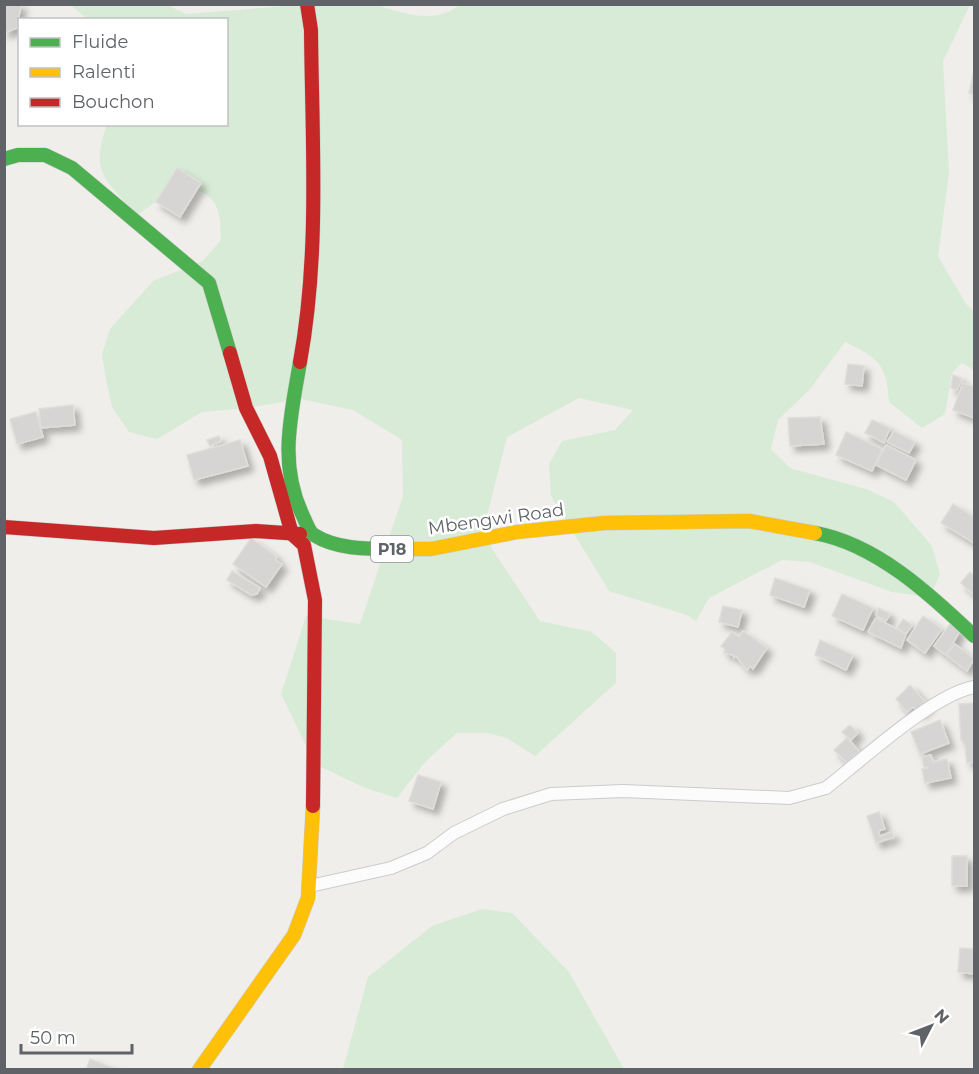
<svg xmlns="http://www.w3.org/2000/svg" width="979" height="1074" viewBox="0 0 979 1074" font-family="Montserrat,sans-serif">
<defs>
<filter id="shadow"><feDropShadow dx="5.5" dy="5.5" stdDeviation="3" flood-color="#0004"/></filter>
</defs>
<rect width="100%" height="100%" fill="#efeeea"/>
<g fill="#d8ebd6">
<path d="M373,4C404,13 433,26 461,4L970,5L943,61L949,173L938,256L966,304L974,311V370L962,363L952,373L945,414L922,428L889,402C887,364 878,358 845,342L810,389L778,420L771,449L790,468L869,490L894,502L932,546L940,574L934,588L921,596L892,592L810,562L782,560L709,598L696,621L687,615L609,591L551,496L549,464L562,441L615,430L633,410L579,398L507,437L486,520L492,549L540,621L592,632L616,653V683L535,756L507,738L488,733H457L425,762L397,798L363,787L315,764L281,694L306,616L360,624L403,496L402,440L353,410L301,399L246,408L202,412L157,439L129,432L112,407L106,380L102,354L110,329L153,281L203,261L221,240C220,203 217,195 181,184L137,215C106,180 89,173 107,125L226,124V20L87,19L71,5H167L186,14L298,5Z"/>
<polygon points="482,909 512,913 569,972 624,1069 343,1069 368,977 432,926"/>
</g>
<g fill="#d6d5d3" stroke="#deddd9" stroke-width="1.5" filter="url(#shadow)">
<polygon points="4,4 21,4 17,28 4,33"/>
<polygon points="974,71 974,95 969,93"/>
<polygon points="177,168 201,183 180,217 156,202"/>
<polygon points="848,364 864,366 862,386 845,384"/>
<polygon points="953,375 962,379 957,390 951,388"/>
<polygon points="963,383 974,387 974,418 953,410"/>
<polygon points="73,405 75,425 41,428 39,409"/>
<polygon points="36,412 43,437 17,444 10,419"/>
<polygon points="820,417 824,444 790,446 788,418"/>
<polygon points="872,420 890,428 884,443 865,433"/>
<polygon points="894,431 915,442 909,453 887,442"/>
<polygon points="846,432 882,449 872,471 836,455"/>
<polygon points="219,436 221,441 210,446 207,440"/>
<polygon points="240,440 248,466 194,480 187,455"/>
<polygon points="886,445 916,460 906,480 876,465"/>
<polygon points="953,504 974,517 974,543 941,523"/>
<polygon points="251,538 277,557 275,560 282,564 266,587 233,564"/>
<polygon points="232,571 260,588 257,594 251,595 227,580"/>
<polygon points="970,572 974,576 974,595 961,583"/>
<polygon points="775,578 810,590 804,607 770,595"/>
<polygon points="842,594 873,608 863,630 832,616"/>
<polygon points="723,606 742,610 738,627 719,622"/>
<polygon points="879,608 890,614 886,621 876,615"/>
<polygon points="923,616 942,629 925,653 907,640"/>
<polygon points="876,618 906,634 901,648 868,632"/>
<polygon points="903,619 912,625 906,634 897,628"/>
<polygon points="950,624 960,631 946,655 934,646"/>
<polygon points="743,631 767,648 753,669 750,666 747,670 736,656 734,658 733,655 724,653 725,649 721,646 732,632 739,637"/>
<polygon points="820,640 853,655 846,670 815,655"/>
<polygon points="955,644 974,659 967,671 946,655"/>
<polygon points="910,685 928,705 919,713 913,707 907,712 896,699"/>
<polygon points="974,703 974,762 967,763 965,745 961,740 959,704"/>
<polygon points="940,720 949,743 920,754 911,732"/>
<polygon points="850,725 858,733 851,740 842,732"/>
<polygon points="847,738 859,751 847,763 834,750"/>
<polygon points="931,755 933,762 947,759 951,778 925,783 922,769 929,768 924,767 922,757"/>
<polygon points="418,775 441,782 433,809 409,801"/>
<polygon points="879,812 885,829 878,831 880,836 892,832 894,837 876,843 867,816"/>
<rect x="952" y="856" width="15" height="30"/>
<polygon points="960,948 974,949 974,974 958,972"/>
<polygon points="90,1059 118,1070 86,1070"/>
</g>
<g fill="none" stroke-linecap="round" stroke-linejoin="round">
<g stroke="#cbcccc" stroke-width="14">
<path id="street" d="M310,886L391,868L427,853L454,833L503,809L551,794L623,791L789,798L826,788C862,760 932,695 974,687"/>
</g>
<g stroke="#cacacb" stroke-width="15">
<g id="fast">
<polyline points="4,159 18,155 45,155 72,168 209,283 230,353"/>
<path d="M300,362C291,416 278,464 303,516C306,522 309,532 314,535C336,549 366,549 391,549"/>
<path d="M815,533C876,544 930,594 974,636"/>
</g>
</g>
<g stroke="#cacacb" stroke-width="15">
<g id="slow">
<polyline points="391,549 431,549 517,532 604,523 749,521 815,533"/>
<polyline points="199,1070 294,935 308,898 313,806"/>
</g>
</g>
<g stroke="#cacacb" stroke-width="15">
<g id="jam">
<polyline points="230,353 246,408 270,456 292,534 304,545 315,600 313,806"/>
<path d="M300,362C320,253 312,140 311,30L307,4"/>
<polyline points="4,527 154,538 256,531 300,534"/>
</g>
</g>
<use href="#street" stroke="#fdfcfc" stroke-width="12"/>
<use href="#fast" stroke="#4caf50" stroke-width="14"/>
<use href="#slow" stroke="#ffc107" stroke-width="14"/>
<use href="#jam" stroke="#c62828" stroke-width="14"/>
</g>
<g text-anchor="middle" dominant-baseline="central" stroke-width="5" stroke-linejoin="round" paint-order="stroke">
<rect fill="#fff" stroke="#8f9295" stroke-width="1.5" x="371" y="536" width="42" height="26" rx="4.5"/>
<g font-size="16" font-weight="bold" fill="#5f6368">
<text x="392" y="549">P18</text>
</g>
<g font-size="18" fill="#5f6368" stroke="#fff">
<text transform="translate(496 519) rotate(-8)">Mbengwi Road</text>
</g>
</g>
<rect width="979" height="1074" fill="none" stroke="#5f6368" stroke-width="12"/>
<rect x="18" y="18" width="210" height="108" fill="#ffffff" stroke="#bfc1c3" stroke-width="1.5"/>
<rect x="30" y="38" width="30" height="9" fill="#4caf50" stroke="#bfc1c3" stroke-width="1.5"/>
<text x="72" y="48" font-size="18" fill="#5f6368">Fluide</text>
<rect x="30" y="68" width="30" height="9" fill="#ffc107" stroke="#bfc1c3" stroke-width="1.5"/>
<text x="72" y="78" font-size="18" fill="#5f6368">Ralenti</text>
<rect x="30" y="98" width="30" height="9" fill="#c62828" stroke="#bfc1c3" stroke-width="1.5"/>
<text x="72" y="108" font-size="18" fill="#5f6368">Bouchon</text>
<g transform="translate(931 1026) rotate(48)" stroke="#ffffff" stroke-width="4.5" paint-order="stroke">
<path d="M0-4.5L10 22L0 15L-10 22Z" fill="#5f6368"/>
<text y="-9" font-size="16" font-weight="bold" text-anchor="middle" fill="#5f6368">N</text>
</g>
<path d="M21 1044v9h111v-9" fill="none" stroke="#5f6368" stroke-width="3"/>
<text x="30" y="1044" font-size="18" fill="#5f6368" stroke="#ffffff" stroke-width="4.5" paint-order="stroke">50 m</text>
</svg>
